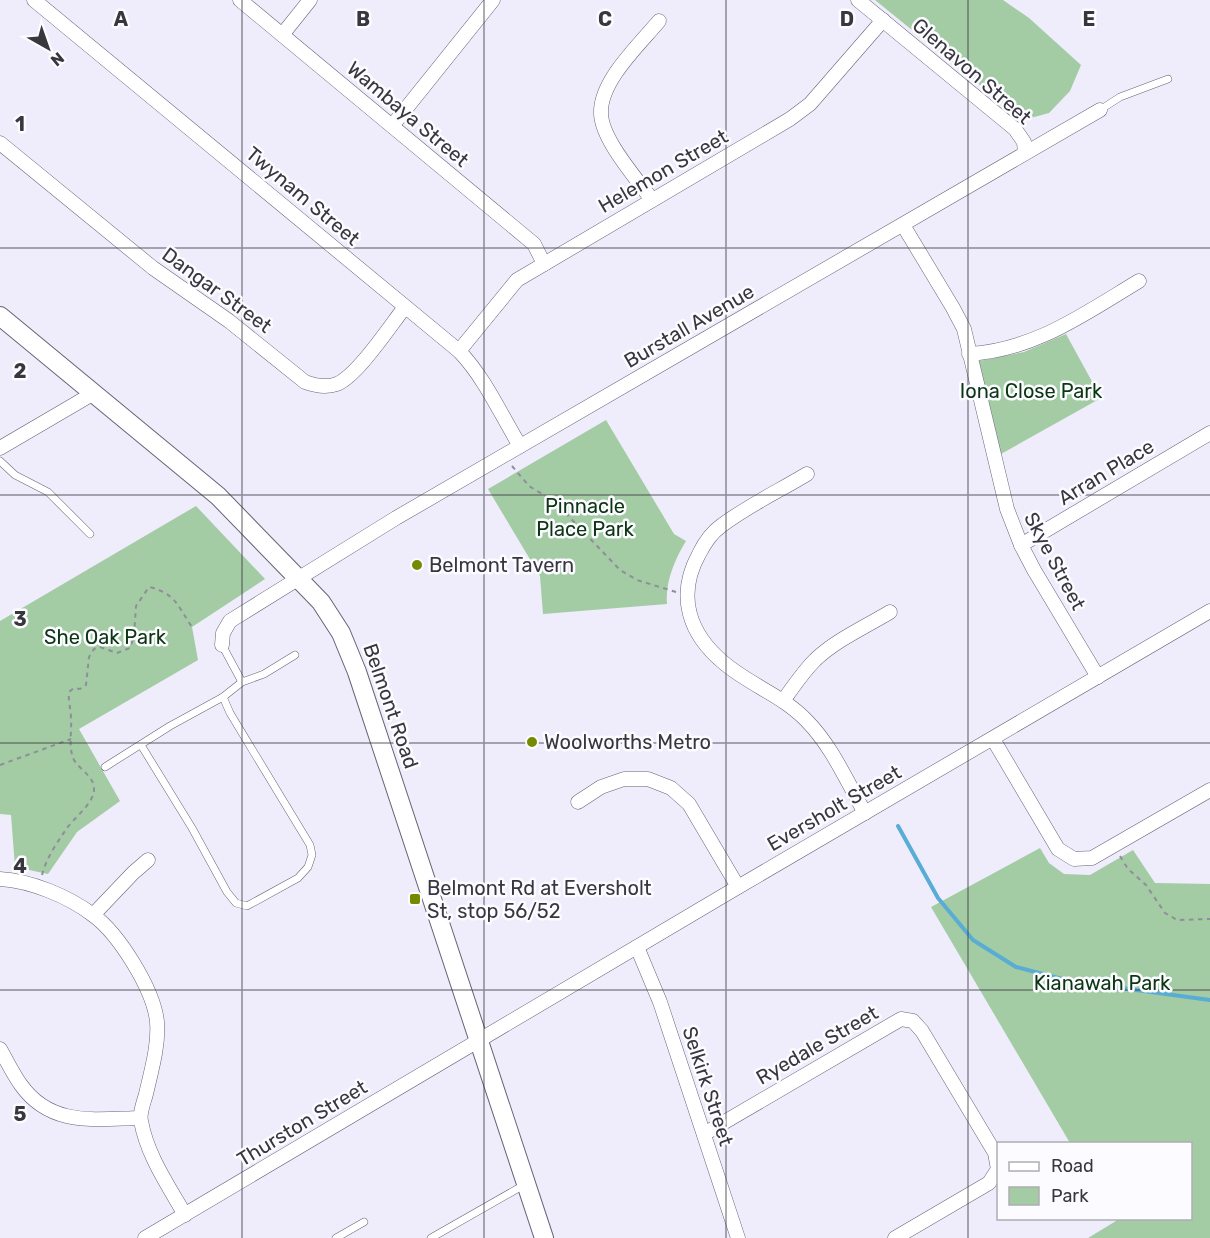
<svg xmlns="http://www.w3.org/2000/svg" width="1210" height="1238" viewBox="0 0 1210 1238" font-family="Rubik,sans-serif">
<rect width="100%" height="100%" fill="#efecfc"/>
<g fill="#a3cba4">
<polygon points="875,0 1003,0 1029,18 1081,65 1070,91 1049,113 1023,120"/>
<polygon points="1066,334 1101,398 1001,454 979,361 1024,352"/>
<path d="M606,420L674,534L686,541C675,559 665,582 667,604L543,614L540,576L488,489Z"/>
<polygon points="196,506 265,579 192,627 198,660 79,729 120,801 77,832 48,874 15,867 11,815 0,814 0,621"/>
<polygon points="1040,848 1049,863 1064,874 1090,875 1133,850 1155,883 1210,884 1210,1238 1088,1238 1116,1221 1115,1219 1190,1218 1190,1144 1070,1143 931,907"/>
</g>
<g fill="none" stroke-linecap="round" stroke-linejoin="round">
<polyline stroke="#59acd4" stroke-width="4" points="898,826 938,898 973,940 1016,967 1070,981 1210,1000"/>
<g stroke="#676475" stroke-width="8">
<g id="service">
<polyline points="1100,110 1120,97 1168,79"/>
<polyline points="0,461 15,475 48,492 90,534"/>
<polyline points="222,645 242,682"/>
<polyline points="141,745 192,828 227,892 236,903 247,906 298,878 308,867 312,855 310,845 230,713 223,697"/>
<polyline points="105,767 170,726 223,697 242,682 264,674 295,655"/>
<polyline points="336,1238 364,1222"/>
<polyline points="431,1238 524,1185"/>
</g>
</g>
<g stroke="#676475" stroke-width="15">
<g id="minor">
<path d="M34,0L459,351C485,378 501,415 520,446"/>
<polyline points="240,0 534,244 544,264"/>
<polyline points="858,0 1015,129 1024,142 1025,153"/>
<polyline points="282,35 310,0"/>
<polyline points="392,126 493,0"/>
<path d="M0,143L153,268L229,321L305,382C316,386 326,388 337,384C358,375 390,326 405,307"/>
<path d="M652,200C637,179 601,139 601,113C600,81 639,45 659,21"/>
<polyline points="903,225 953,308 964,329 1007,509 1021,545 1034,570 1098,677"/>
<polyline points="459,351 517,280 790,119 810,104 883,20"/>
<path d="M969,354C1035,350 1084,314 1139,281"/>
<polyline points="0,448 94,393"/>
<path d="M807,474C779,491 747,506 721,526C711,533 704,544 699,554C676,596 689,634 724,663C750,685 783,696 806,720C832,746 847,782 865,813"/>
<polyline points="1021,545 1210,433"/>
<polyline points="222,645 223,633 230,621 396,518 1100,110"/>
<path d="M783,701C793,687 803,672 815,660C836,640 865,627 890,612"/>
<polyline points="993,739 1058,849 1074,859 1092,858 1210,790"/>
<polyline points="578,802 601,787 624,779 648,779 671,788 689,804 738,887"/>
<path d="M0,879C31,881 68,896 93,915C119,934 154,990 157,1022C159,1045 151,1072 146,1094C144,1102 139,1113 141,1121C147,1155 168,1185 185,1215"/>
<polyline points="93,915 133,873 148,860"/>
<polyline points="637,947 660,1002 738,1238"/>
<path d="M0,1049C7,1061 13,1074 21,1085C51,1127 95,1119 140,1118"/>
<polyline points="704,1134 901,1019 913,1021 922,1031 995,1153 998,1169 989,1183 895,1238"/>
<polyline points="145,1238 738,887 1210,611"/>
</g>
</g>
<g stroke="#676475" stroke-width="20">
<polyline id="secondary" points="0,316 218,496 321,602 341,633 357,672 544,1238"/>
</g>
<g stroke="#908e9a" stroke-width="2" stroke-dasharray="4.5 4.5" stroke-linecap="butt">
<polyline points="512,466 529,486 555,502 620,570 637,580 676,592"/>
<polyline points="0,765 71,739"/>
<polyline points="1120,856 1128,869 1146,885 1165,913 1177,920 1210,919"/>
<path d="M42,875C46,859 56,844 65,831C73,818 93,805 94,790C95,777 80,770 74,760C68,747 72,733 71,719C71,709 68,701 69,692L74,688L80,689L86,685L89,657L94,649L100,647L117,653L130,648L134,636L136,606L149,587C176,593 178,607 192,627"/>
</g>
<use href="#service" stroke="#fff" stroke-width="7"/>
<use href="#minor" stroke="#fff" stroke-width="14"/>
<use href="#secondary" stroke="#fff" stroke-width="18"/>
</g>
<path fill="none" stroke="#38373e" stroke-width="1.5" stroke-opacity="0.55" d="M242,0V1238M484,0V1238M726,0V1238M968,0V1238M0,248H1210M0,495H1210M0,743H1210M0,990H1210"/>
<g fill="#728b00" stroke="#fcfbff" stroke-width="2">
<circle cx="417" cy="565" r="6"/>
<circle cx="532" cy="742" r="6"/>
<rect x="409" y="893" width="12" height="12" rx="3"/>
</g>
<g text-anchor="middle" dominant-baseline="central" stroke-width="5" stroke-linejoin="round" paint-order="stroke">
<g font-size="20" fill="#38373e" stroke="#fcfbff">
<text transform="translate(972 71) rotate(41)">Glenavon Street</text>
<text transform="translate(408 114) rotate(40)">Wambaya Street</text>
<text transform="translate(663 171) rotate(-30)">Helemon Street</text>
<text transform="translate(303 196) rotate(40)">Twynam Street</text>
<text transform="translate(217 290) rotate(36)">Dangar Street</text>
<text transform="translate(689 326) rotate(-30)">Burstall Avenue</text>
<text transform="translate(1106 472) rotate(-31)">Arran Place</text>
<text transform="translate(1055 561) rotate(62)">Skye Street</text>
<text transform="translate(391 706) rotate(71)">Belmont Road</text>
<text transform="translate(834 808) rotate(-30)">Eversholt Street</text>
<text transform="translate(817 1045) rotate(-30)">Ryedale Street</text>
<text transform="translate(708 1086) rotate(72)">Selkirk Street</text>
<text transform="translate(302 1123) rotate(-31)">Thurston Street</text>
</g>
<g font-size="20" fill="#0b3612" stroke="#fcfbff">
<text x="1031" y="391">Iona Close Park</text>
<text x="585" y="506">Pinnacle<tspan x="585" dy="23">Place Park</tspan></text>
<text x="105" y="637">She Oak Park</text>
<text x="1102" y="983">Kianawah Park</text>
</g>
<g font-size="20" fill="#38373e" stroke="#fcfbff" text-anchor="start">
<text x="429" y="565">Belmont Tavern</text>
<text x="544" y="742">Woolworths Metro</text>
<text x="427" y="888">Belmont Rd at Eversholt<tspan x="427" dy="23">St, stop 56/52</tspan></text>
</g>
</g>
<g font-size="20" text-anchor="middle" font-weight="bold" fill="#38373e" stroke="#fcfbff" stroke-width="5" stroke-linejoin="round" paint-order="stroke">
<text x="121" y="26">A</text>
<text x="363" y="26">B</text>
<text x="605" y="26">C</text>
<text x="847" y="26">D</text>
<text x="1089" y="26">E</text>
<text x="20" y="131">1</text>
<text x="20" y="378">2</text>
<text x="20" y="626">3</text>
<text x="20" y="873">4</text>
<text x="20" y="1121">5</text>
</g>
<rect x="997" y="1142" width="195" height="78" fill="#fcfbff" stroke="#aeadb2" stroke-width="1.5"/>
<rect x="1009" y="1162" width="30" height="9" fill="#ffffff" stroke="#aeadb2" stroke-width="1.5"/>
<text x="1051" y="1172" font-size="18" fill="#38373e">Road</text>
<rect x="1009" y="1187" width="30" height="18" fill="#a3cba4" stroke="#aeadb2" stroke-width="1.5"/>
<text x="1051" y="1202" font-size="18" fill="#38373e">Park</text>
<g transform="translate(48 48) rotate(140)" stroke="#fcfbff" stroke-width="4.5" paint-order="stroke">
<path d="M0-4.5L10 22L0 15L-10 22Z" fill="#38373e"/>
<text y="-9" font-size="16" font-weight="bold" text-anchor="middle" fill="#38373e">N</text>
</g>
</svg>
